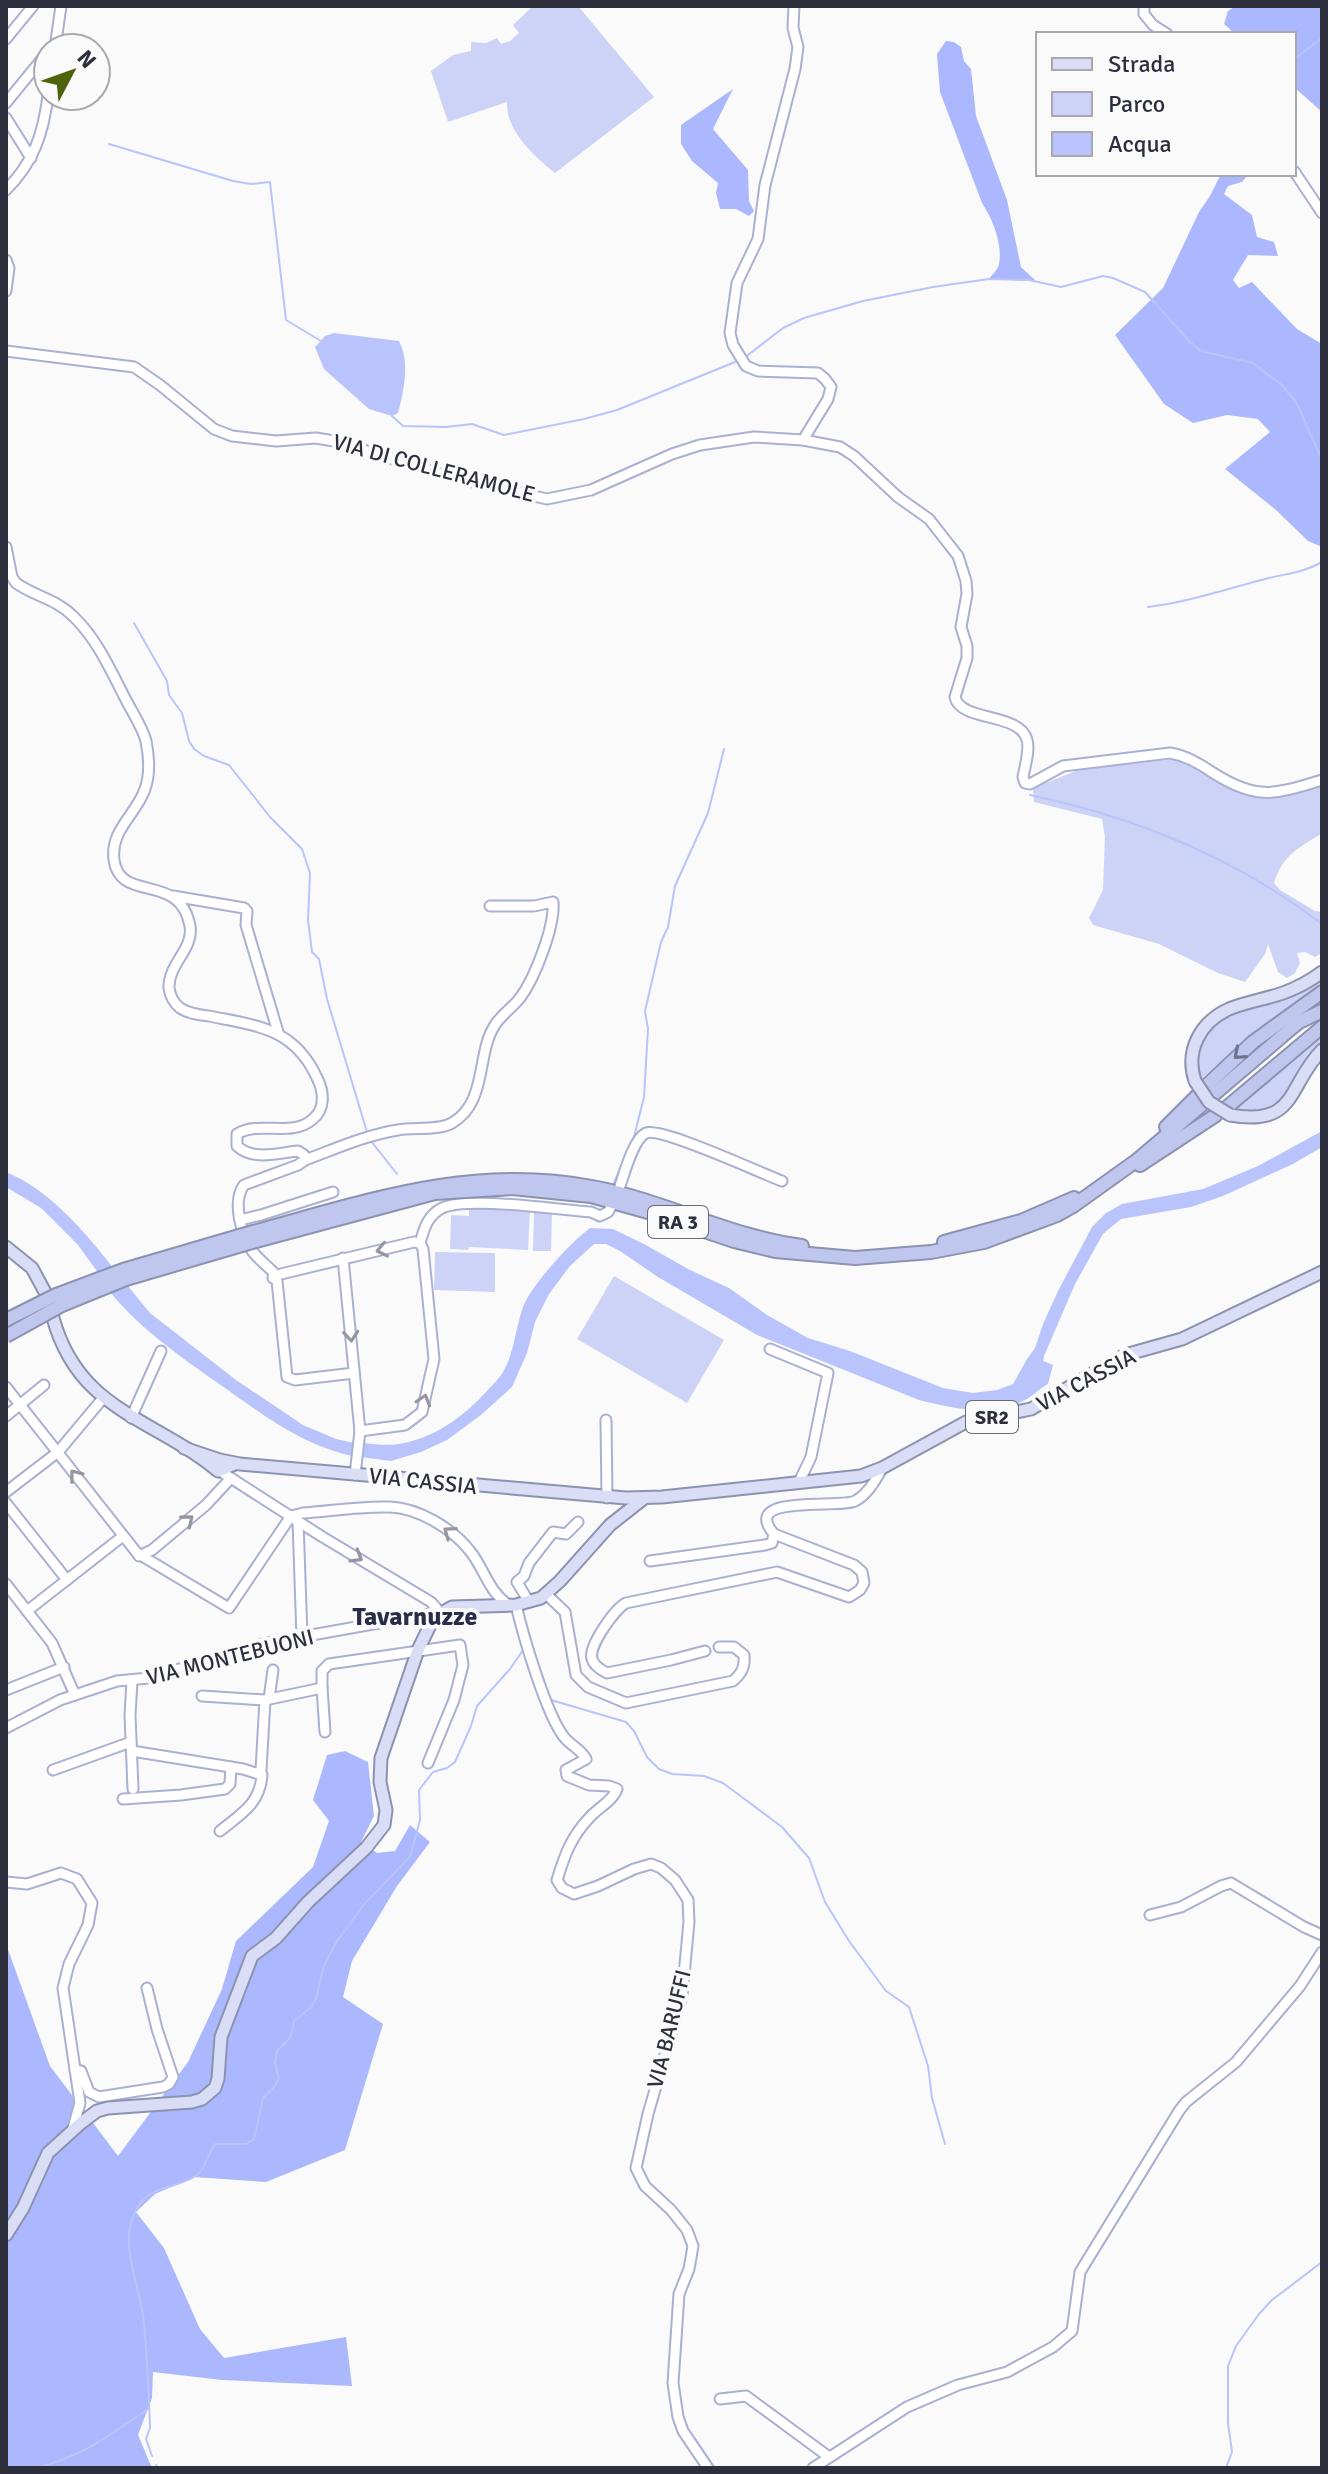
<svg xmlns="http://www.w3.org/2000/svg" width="1328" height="2474" viewBox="0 0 1328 2474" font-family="Signika,sans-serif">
<rect width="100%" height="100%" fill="#fafafa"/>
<g fill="#ccd3f6">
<path d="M533,6H578L654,97L555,173C533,155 506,131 507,102L448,122L431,71L453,55L471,51V42L486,43L497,38L501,44L510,41L519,33L513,25Z"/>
<path d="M1178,759C1200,768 1219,784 1240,793C1266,803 1297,793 1322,786V833C1298,849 1283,854 1274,883L1280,890L1315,911L1322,912V953L1315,957L1305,952L1297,953L1300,963L1295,973L1287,978L1278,972L1268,944L1265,954L1245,982L1218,973L1159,944L1093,925L1089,918L1103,890L1105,837L1102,819L1034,802L1033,788L1081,769Z"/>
<path d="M1322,978V986L1228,1057L1227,1056L1200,1080C1195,1067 1195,1058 1200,1044C1212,1015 1239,1013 1266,1004C1285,997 1303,986 1322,978Z"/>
<path d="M1322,1032V1045L1317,1049C1303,1071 1287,1110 1257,1112C1249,1113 1240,1112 1231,1112Z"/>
<polygon points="469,1208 530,1210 528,1250 469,1247 468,1250 450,1249 451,1215 469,1216"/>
<polygon points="534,1211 552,1211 551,1251 533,1251"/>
<polygon points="435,1252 495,1253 495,1292 434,1290"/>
<polygon points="614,1276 724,1340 687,1403 577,1339"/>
</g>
<g fill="#acb8fd">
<polygon points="1236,6 1322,6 1322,112 1294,87 1294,34 1235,34 1224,24 1228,11"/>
<path d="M946,41L954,42L961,47L964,61L971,69L976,116L1007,200L1021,267L1036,281L989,279C992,274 998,270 999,264C1003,244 992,218 982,203L940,92L937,54Z"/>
<polygon points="733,89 713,129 748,170 749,201 754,211 749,216 736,209 720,209 716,193 718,183 692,161 681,144 681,125"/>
<polygon points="1221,174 1249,174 1242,182 1228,186 1224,194 1252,215 1257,237 1274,242 1278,256 1248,255 1233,280 1239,288 1252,282 1297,329 1322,344 1322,547 1308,541 1276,510 1225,469 1270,432 1258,419 1227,415 1193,423 1164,404 1115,335 1163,288 1199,212 1210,196"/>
<polygon points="345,1751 368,1762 374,1816 361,1842 377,1853 395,1851 410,1825 430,1842 397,1886 352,1961 343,1997 383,2024 345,2150 266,2182 194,2177 155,2194 136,2212 164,2248 200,2329 224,2358 346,2337 352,2386 222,2380 153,2372 152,2398 138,2435 152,2468 6,2468 6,1944 50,2066 118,2156 188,2062 222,1989 236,1941 313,1867 329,1821 313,1800 327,1755"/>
</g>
<g fill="#bac4fc">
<path d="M334,333L399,341C410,362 404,390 398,413L392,416L369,409L324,369L315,347L325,336Z"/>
<path d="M1322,1131V1147L1293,1164L1223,1196L1191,1207L1121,1219L1103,1234L1075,1284L1044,1356L1043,1361L1053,1365L1048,1384C1039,1389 1031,1398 1021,1402C991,1417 950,1408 919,1400L757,1335L658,1277L620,1251L606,1244H594L570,1266L549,1294L535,1322L527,1353L512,1387L481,1415L447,1440L421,1452L391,1461L360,1457L362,1443C374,1444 387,1446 399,1444C435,1438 463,1417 487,1391C492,1385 499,1379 503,1372C515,1351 515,1329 523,1307C532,1284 570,1243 590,1228L613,1229L644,1244L688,1269L729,1288L767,1315L808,1338L850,1351L943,1388L973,1393L997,1390L1013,1384L1027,1359L1035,1348L1043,1324L1059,1289L1092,1227L1106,1213L1122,1204L1203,1189L1258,1166Z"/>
<path d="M6,1172C50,1190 85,1232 114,1269L99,1274L78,1245L41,1208L6,1187Z"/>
<path d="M127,1285L150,1313L236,1380L303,1425L336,1439L354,1443L352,1456C300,1444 265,1416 222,1386C180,1356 142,1331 109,1291Z"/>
</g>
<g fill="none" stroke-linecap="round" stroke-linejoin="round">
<g stroke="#bac4fc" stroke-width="2">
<polyline points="1294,59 1322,38"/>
<polyline points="109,144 233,181 251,184 270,182 286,320 321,341"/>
<polyline points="744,358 783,328 804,318 863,301 933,287 989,279 1029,280 1061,287 1103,276 1113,278 1145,292 1190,342 1201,351 1253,363 1282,385 1296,402 1322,460"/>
<polyline points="392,416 403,426 446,427 472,424 504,435 584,419 617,410 735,362"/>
<path d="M1148,607C1190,602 1229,588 1269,578C1290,573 1302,573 1322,562"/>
<polyline points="134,623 167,681 169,695 182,713 189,741 194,749 204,756 229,765 270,817 302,849 310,873 308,920 312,952 319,959 327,999 367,1132"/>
<path d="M1030,795C1135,817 1236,858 1322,924"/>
<polyline points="371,1141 397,1174"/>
<polyline points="613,1185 634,1137 644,1097 648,1029 645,1011 661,942 668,927 675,886 708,813 724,749"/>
<polyline points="551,1700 626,1722 634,1731 647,1757 659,1769 672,1774 704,1776 723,1783 782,1827 809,1858 825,1902 849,1941 886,1991 909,2007 928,2066 932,2098 945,2144"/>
<path d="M152,2456L146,2439L150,2428C149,2393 147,2358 144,2324C141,2282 112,2238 143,2200C155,2186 181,2187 197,2175C205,2169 208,2153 215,2144H246L254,2139L263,2098L275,2086L279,2078L275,2063L277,2051L290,2038L294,2021L310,2008L316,1999L324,1965L337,1941L365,1903L410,1857L420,1820L419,1790L433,1772L447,1768L455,1762L471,1726L477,1706L510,1669L523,1650"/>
<polyline points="156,2465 158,2468"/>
<path d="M36,2468C84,2456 108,2436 148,2409"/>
<polyline points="1226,2468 1232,2452 1228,2423 1228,2366 1236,2346 1259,2314 1272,2300 1322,2262"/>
</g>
<g stroke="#aab0d1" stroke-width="13">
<g id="minor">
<polyline points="794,6 793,28 798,47 795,69 765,185 758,239 737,283 730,333 733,345 746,366 758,371 818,373 825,379 831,387 828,399 803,440"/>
<polyline points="1144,6 1144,14 1153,25 1167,34"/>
<polyline points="6,39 33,6"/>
<polyline points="55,48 61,6"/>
<polyline points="6,103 41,60"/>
<polyline points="6,118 31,158"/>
<polyline points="1294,171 1322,213"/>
<path d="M6,190C34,162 43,134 48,96"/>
<polyline points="6,260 9,268 6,291"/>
<path d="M6,351L134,367L160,385L214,429L232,436L276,441L316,438L334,441L451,477L547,499L591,490L672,454L700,445L754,437L803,440L840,447L854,456L898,497L929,519L958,556L966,581L967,594L961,627L967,646V658L955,697C960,722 1020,712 1027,740C1030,750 1025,766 1023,777L1025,783L1030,784L1063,766L1170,753C1188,756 1201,765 1215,774C1258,801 1276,794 1322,780"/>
<path d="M6,547L12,577L16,583C34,596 56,599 73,616C97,639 110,669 125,698C132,712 142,726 146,741C149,756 150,775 145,789C136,815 110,830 114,860C120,904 180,871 190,926C194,949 168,964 169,988C170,996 174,1003 180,1008C189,1014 200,1015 209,1016C258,1026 295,1028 318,1080C324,1093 325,1109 313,1119C292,1138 260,1120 237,1134V1146C253,1161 278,1153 298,1151L304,1155L305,1160L298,1165L244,1185C232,1201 241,1233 251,1249C256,1258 267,1265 274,1273L273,1278L277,1281L287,1377L295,1380L354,1373"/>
<polyline points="173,896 244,908 247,911 246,925 278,1032"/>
<path d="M305,1160C335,1149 366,1135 398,1130C414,1127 438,1131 452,1123C488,1102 476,1053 495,1025C501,1015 512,1008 520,998C535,978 555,926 553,902L534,906H490"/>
<path d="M619,1189C624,1175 633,1139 646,1133C662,1127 760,1173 782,1181"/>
<polyline points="240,1220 261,1215 333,1192"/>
<path d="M420,1243C424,1229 427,1216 442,1208C468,1196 559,1210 591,1212L600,1216L608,1212L611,1207"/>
<polyline points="343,1258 360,1431 355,1475"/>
<polyline points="281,1274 414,1242 420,1243"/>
<polyline points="770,1349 828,1373 811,1457 799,1482"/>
<polyline points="6,1387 137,1553 229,1608 291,1516"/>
<polyline points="6,1416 44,1385"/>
<polyline points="131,1418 161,1351"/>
<polyline points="606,1420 607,1498"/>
<polyline points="360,1431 405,1425 422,1412 434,1359 423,1249 420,1243"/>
<polyline points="220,1471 321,1536 431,1602 440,1612"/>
<polyline points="6,1492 58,1452 104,1397"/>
<polyline points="6,1503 67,1580"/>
<path d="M291,1516L303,1513C331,1511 361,1506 390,1507C418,1508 452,1528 470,1551C484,1568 489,1593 509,1605"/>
<polyline points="298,1521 302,1637"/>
<polyline points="139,1556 152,1550 206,1505 231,1478"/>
<polyline points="650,1561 765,1545 772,1543 774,1534"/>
<polyline points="6,1584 52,1643 75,1695"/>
<path d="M546,1594L565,1612L576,1675L588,1687L626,1703L733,1681C742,1673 745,1667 744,1655L734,1647H719"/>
<polyline points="529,1602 517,1582 524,1576 529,1563 553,1532 566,1534 578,1522"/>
<path d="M516,1605C523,1635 546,1714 564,1737C571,1746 581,1749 586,1759L566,1770L567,1776L589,1785L609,1786L617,1789C613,1801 599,1807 590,1817C571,1837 565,1854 557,1880L562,1888L574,1894L598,1886L634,1869L651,1864L661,1868L675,1880L688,1900L689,1922L682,1996L648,2114L636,2168L645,2186L671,2210L687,2230L693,2246L689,2269L679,2294L673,2383L678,2417L683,2431L708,2468"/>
<polyline points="27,1611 123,1536"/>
<path d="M705,1651L671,1660L607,1673C601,1670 594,1666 592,1659C588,1646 615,1609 626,1603L777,1572L849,1597L860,1590L864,1583L862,1572L854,1565L774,1534C739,1493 840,1509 855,1501C867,1495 876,1480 882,1468"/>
<polyline points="132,1681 130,1715 133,1789"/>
<polyline points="322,1688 325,1732"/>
<polyline points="6,1690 64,1667"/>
<polyline points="202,1696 265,1700 322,1688 322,1671 329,1664 460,1645 463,1665 454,1700 428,1763"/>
<polyline points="269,1699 273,1670"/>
<polyline points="6,1728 60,1700 117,1681 149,1678 267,1643 440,1612"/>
<path d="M132,1751L243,1769L262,1775C260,1804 241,1814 220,1831"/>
<polyline points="53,1770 131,1742"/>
<polyline points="261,1770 265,1700"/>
<polyline points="123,1799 181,1795 225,1789 230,1784 231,1767"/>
<polyline points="6,1882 27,1884 61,1873 77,1879 92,1903 88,1925 69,1964 63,1988 80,2103 73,2128"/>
<polyline points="1150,1915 1181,1907 1221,1886 1231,1883 1304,1927 1322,1935"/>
<polyline points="75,2070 81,2071 89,2092 99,2097 163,2087 169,2084 173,2077 157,2029 147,1988"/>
<polyline points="720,2399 746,2396 829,2457"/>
<polyline points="813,2468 907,2407 958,2385 1007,2372 1053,2347 1072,2331 1080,2272 1179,2111 1186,2102 1236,2062 1300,1986 1322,1952"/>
</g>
</g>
<g stroke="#8c92b0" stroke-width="15">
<g id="major">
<path d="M1195,1081C1185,1051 1200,1022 1229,1009C1246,1002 1266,999 1283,993C1297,988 1310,981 1322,972"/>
<path d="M1230,1115C1298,1127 1287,1085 1322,1050"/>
<polyline points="6,1247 32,1268 46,1294"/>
<path d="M53,1318C79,1412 153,1417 218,1471L235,1464"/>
<polyline points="184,1448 220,1460 240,1464 626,1498 662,1497 861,1476 882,1468 966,1422 1031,1409 1125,1355 1182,1339 1322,1272"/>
<polyline points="6,2235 23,2208 48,2153 81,2123 97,2111 108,2108 192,2102 202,2099 215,2088 218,2079 221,2037 252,1956 276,1938 308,1902 366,1848 384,1825 386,1810 380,1782 381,1758 418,1650 434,1617 452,1607 516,1605 541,1598 560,1581 610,1525 643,1499"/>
</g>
</g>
<g stroke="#8c92b0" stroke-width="16">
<g id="highway">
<polyline points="1205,1087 1253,1042 1322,992"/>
<polyline points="1212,1096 1287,1032 1299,1022 1322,1011"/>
<polyline points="1226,1108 1322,1027"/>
<polyline points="1166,1127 1197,1096"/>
<polyline points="1140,1165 1216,1115"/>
<path d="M253,1232C367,1201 472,1164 592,1187C664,1200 730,1237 802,1246"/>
<polyline points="256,1241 435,1193 512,1188 591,1196 648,1212 734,1241 775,1251 855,1258 931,1252 984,1242 1057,1215 1073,1206 1136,1161 1203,1104"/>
<polyline points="944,1242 1021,1221 1074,1198"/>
<polyline points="123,1270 239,1236"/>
<polyline points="126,1279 242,1245"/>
</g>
</g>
<use href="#minor" stroke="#fff" stroke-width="9"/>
<use href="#major" stroke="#d9ddf5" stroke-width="11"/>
<use href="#highway" stroke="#bfc7ef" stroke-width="12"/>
<g stroke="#8c92b0" stroke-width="15" stroke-linecap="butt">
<polyline id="major-bridge" points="1195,1081 1209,1102 1230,1115"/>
</g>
<g stroke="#8c92b0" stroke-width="16" stroke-linecap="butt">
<g id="highway-bridge">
<polyline points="239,1236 253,1232"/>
<polyline points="242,1245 256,1241"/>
<polyline points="6,1320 56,1295 123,1270"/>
<polyline points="6,1336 62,1305 126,1279"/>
</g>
</g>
<use href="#major-bridge" stroke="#d9ddf5" stroke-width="11"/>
<use href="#highway-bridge" stroke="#bfc7ef" stroke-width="12"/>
</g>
<defs><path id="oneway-chevron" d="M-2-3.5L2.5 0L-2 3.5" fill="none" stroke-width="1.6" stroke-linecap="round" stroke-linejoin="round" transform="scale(2)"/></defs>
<use stroke="#6f738d" href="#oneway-chevron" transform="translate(1239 1054) rotate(139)"/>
<g stroke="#96979e">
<use href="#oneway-chevron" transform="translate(382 1250) rotate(168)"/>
<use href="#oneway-chevron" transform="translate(351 1336) rotate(85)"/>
<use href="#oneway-chevron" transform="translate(424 1400) rotate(-73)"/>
<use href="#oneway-chevron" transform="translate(75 1475) rotate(-128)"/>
<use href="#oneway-chevron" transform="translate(188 1520) rotate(-39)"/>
<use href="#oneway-chevron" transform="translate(449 1532) rotate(-144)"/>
<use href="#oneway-chevron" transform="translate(357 1557) rotate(31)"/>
</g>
<g text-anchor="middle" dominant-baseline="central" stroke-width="8" stroke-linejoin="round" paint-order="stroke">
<g fill="#fafafa" stroke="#6a6c75" stroke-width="2">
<rect x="648" y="1206" width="60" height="32" rx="6"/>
<rect x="966" y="1401" width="52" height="32" rx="6"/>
</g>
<g font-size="20" font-weight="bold" fill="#2d2f3c">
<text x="678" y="1222">RA 3</text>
<text x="992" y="1417">SR2</text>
</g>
<g font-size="22" fill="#2d2f3c" stroke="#fafafa">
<text transform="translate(434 468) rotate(15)">VIA DI COLLERAMOLE</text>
<text transform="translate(1086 1380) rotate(-28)">VIA CASSIA</text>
<text transform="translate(423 1481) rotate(6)">VIA CASSIA</text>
<text transform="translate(230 1657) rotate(-14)">VIA MONTEBUONI</text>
<text transform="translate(669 2029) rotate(-76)">VIA BARUFFI</text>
</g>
<g font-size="26" font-weight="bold" fill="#292d47" stroke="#fafafa">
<text x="415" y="1617">Tavarnuzze</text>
</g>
</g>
<rect width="1328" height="2474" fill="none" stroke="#2d2f3c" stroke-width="16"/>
<rect x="1036" y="32" width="260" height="144" fill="#fafafa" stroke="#a8a9ae" stroke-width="2"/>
<rect x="1052" y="58" width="40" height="12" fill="#d9ddf5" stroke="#a8a9ae" stroke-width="2"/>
<text x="1108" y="72" font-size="24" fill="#2d2f3c">Strada</text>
<rect x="1052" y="92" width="40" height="24" fill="#ccd3f6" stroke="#a8a9ae" stroke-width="2"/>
<text x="1108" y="112" font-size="24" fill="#2d2f3c">Parco</text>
<rect x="1052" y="132" width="40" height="24" fill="#bac4fc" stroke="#a8a9ae" stroke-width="2"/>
<text x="1108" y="152" font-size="24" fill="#2d2f3c">Acqua</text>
<g transform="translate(72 72) rotate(49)"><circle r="38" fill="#fafafa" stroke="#a8a9ae" stroke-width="2"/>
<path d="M0-6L14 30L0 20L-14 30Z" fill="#4f630d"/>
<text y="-12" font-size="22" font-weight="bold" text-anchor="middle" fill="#2d2f3c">N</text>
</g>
</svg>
